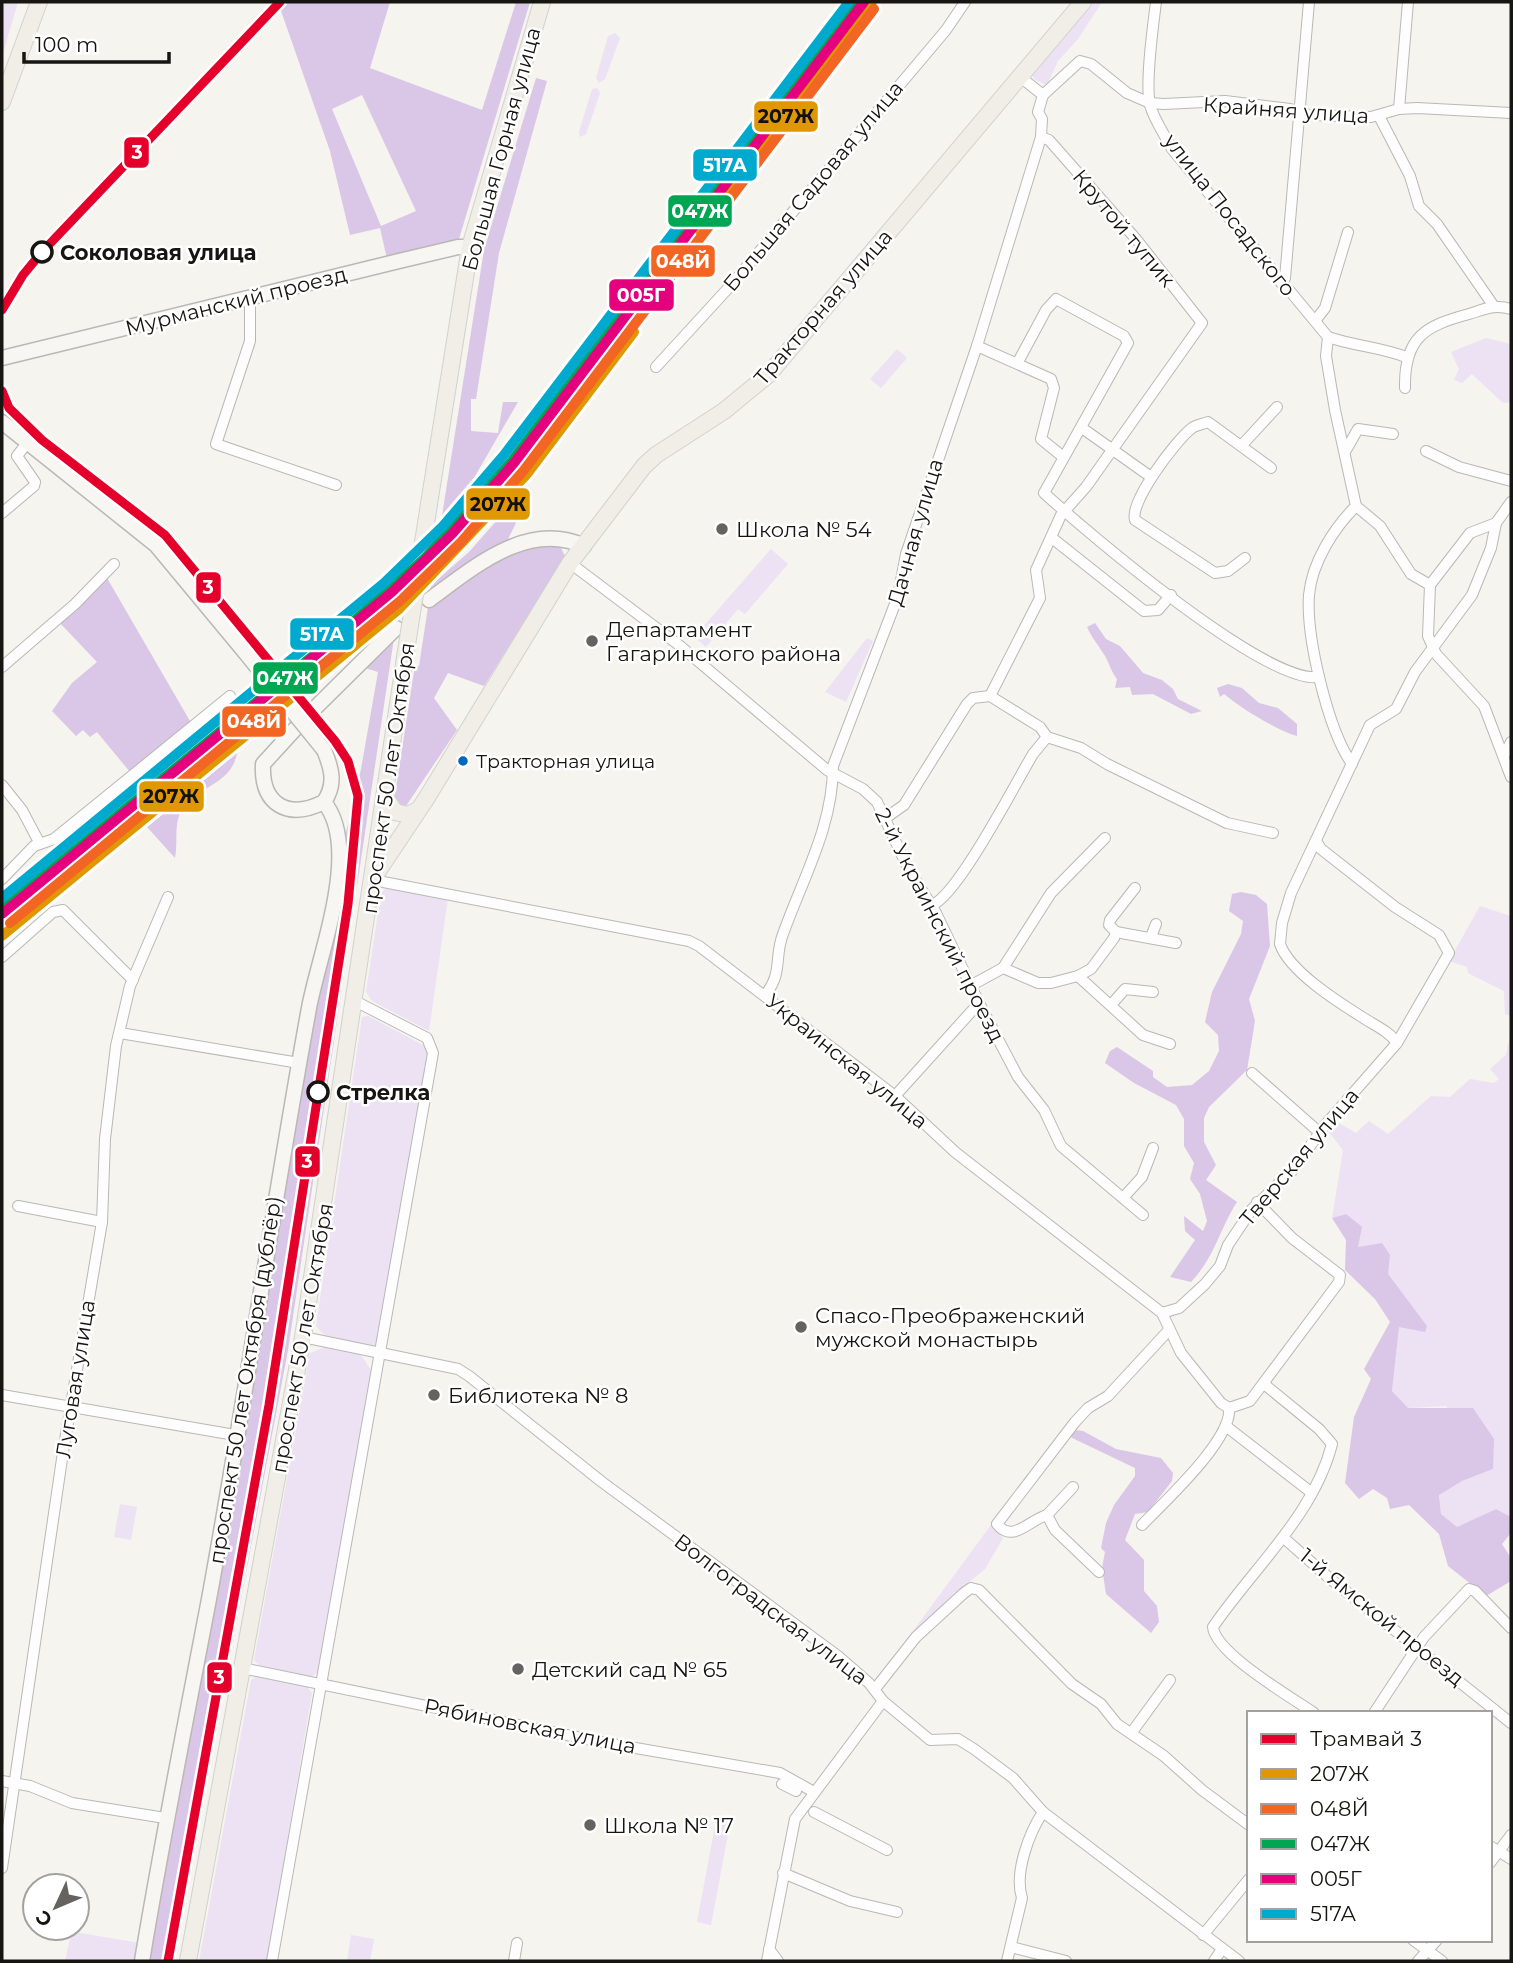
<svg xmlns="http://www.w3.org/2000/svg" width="1513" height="1963" viewBox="0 0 1513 1963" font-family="Montserrat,sans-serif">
<rect width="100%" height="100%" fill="#f5f4ef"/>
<g fill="#ede1f4">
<polygon points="2,2 18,2 2,57"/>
<polygon points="1093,2 1102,2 1078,39 1058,61 1047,85 1035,80 1032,75 1035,70"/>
<polygon points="615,33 620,38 605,79 599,83 596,78 608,36"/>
<polygon points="597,88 600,93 586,134 580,137 579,132 592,89"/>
<polygon points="1486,338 1508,343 1511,348 1511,402 1503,403 1472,374 1462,383 1454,380 1459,369 1451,352"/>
<polygon points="897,349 907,358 881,388 870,379"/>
<polygon points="771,549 788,564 745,614 738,609 706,647 694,637"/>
<polygon points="867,638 873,641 846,702 825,692"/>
<polygon points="388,886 448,898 429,1031 372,1001 366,992 381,893"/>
<polygon points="1480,906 1511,916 1511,1016 1505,1014 1504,991 1468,973 1467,967 1449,961"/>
<polygon points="368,1016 425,1046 429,1051 377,1343 372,1346 325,1336 316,1326 362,1017"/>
<polygon points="1511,1032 1511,1517 1496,1509 1457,1527 1441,1514 1439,1494 1462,1481 1493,1469 1446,1406 1408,1408 1392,1391 1399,1326 1425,1332 1427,1326 1387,1274 1390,1256 1358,1248 1346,1214 1332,1218 1343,1150 1328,1131 1335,1121 1356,1133 1369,1121 1388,1134 1431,1096 1450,1097 1470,1079 1494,1083 1499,1079 1490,1069 1506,1055"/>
<polygon points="325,1347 361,1355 371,1370 319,1671 311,1677 259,1665 254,1660 310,1353"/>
<polygon points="120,1504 137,1507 131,1540 114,1537"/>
<polygon points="991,1525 1003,1538 985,1569 947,1600 880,1676"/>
<polygon points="258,1675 306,1685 312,1693 267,1961 199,1961 251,1680"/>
<polygon points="717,1815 731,1818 711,1925 697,1922"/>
<polygon points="74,1932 140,1943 137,1961 65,1961 70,1938"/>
<polygon points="351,1935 374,1939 370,1961 347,1961"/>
</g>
<g fill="#dac6e7" fill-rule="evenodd">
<path d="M286,2H390L370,68L482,110L516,2H530L459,239L387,259L380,228L350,235L330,151L280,8ZM362,95L416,211L381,226L332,109Z"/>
<polygon points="536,78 547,81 499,253 476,399 471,399 471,431 498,433 503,402 518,402 460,502 441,522 484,250"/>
<polygon points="513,502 516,523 507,541 430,593 431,585 469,552"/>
<path d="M559,544L565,556L484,686L448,673L434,698L457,730L404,809L394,801L415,665L419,666L428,607C468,578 508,546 559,544Z"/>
<polygon points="107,578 194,728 135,778 97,732 90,737 83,730 76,736 52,711 72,683 97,662 59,622"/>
<path d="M1095,623L1106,639L1120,646L1143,673L1162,680L1173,689L1178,699L1202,711L1191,714L1153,694L1132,695L1130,687L1115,688L1117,679C1110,670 1109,661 1103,653C1097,643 1092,638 1087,627Z"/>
<polygon points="394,638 288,1350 173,1961 147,1961 344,841 361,769 378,672 362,667"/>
<path d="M1228,684L1242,688L1259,703L1278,708L1297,724V736C1275,729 1242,709 1224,694L1220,697L1217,688Z"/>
<path d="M237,753C231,787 193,786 180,813C174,827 178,843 175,858L147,827Z"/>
<path d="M1241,892L1256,895L1267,904L1270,946L1249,999L1255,1021L1247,1070L1209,1107L1204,1118V1142L1216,1165L1206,1180L1237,1202C1218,1232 1216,1255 1191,1282L1170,1277L1195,1240L1185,1231L1184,1216L1203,1231L1207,1221L1200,1194L1190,1179L1194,1163L1184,1146V1119L1176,1105L1134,1083L1105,1063L1110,1051L1117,1047L1153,1071V1077L1167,1087L1192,1085L1209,1071L1219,1051L1218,1035L1205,1022L1212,992L1241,934L1243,921L1229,911L1232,894Z"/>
<polygon points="1346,1214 1362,1227 1358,1247 1382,1243 1390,1255 1388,1274 1427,1326 1425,1332 1399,1327 1392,1391 1408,1408 1473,1408 1494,1439 1493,1469 1462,1481 1439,1495 1441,1514 1457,1527 1496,1509 1511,1517 1511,1533 1502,1544 1511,1558 1511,1581 1486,1596 1448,1566 1439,1534 1409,1505 1390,1509 1387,1498 1373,1489 1359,1499 1345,1483 1354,1417 1371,1379 1364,1369 1390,1322 1375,1299 1345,1270 1346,1240 1332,1218"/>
<polygon points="1075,1430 1083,1431 1116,1449 1161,1458 1173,1473 1172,1481 1148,1512 1135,1514 1125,1540 1144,1560 1144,1591 1157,1606 1159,1622 1151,1633 1106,1594 1102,1568 1105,1552 1101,1548 1106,1523 1114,1505 1135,1476 1135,1468 1068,1436"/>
</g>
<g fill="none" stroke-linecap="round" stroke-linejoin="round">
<g stroke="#b9b8b5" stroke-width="12">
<g id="street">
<path d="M1156,2C1153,26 1145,83 1150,105C1154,120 1165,135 1172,149L1328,337"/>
<polyline points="1043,95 1080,61 1091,64 1127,93 1150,103 1164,104 1225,101 1290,109 1309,115 1371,117 1399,109 1417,108 1511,113"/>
<polyline points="1399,109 1408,2"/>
<polyline points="1379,116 1410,176 1419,206 1437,224 1493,305"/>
<polyline points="1281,283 1285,278 1309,2"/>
<polyline points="250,298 250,341 216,444 336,485"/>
<polyline points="1315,321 1325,308 1348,232"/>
<path d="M1328,337L1326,356L1335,410L1356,506C1334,528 1312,562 1309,595C1306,637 1328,730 1352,764"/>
<path d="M1328,337C1354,346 1380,347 1406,357"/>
<polyline points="977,346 1051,379 1054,388 1041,439 1062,456"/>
<path d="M1018,362L1046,310L1056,299L1124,336L1128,343L1044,493C1087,532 1266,685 1319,677"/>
<polyline points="656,367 732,284 946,30 965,2"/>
<path d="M1405,388C1404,338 1424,326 1469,314C1485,309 1495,304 1511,309"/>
<polyline points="1082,428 1151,477"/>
<polyline points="1242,445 1277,407"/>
<polyline points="1346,450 1358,429 1393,434"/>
<polyline points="1426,451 1459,467 1511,481"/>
<polyline points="1356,506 1380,526 1411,574 1430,585"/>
<polyline points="2,513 34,486 35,482 17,456 27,443"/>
<polyline points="1496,523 1470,533 1430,585 1428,636 1436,654 1484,706 1511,777"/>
<polyline points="1052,538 1144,611 1158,610 1171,595"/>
<path d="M1245,558L1228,571L1215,573L1135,520C1129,502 1177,439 1192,428C1196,425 1203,424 1208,422L1271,468"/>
<polyline points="570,563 679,645 827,770 863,789 877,802 908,868 936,913 979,1003 1018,1077 1044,1110 1061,1146 1143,1215"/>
<polyline points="2,667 75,604 114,564"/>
<polyline points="990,696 1040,598 1036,570 1061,515 1086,487 1202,323 1136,239 1049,140 1041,137"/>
<polyline points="990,696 1040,727 1047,737 1081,748 1107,764 1227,823 1273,833"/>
<polyline points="1504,756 1511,742"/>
<polyline points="2,785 22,810 39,842"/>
<polyline points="887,817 904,805 967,704 973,698 990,696"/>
<polyline points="2,879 34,846 54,839 230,696"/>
<polyline points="373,880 689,941 699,946 895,1096 955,1152 1162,1313 1181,1353 1221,1403 1229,1408"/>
<path d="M932,905C958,895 1015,784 1033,754L1047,737"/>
<polyline points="1116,932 1176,943"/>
<polyline points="1151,937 1156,924"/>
<polyline points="2,957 53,912 63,910 133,980"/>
<polyline points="1003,968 1038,983 1051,983 1078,976 1143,1035 1170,1044"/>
<polyline points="1078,976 1091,969 1114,938 1116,932 1109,925 1110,920 1135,888"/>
<polyline points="970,986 1003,968 1051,893 1105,838"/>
<path d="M766,994C783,972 774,957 783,934C803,878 833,826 833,766L898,596L906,554L977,346L1041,137L1042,119L1038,112L1043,95L1019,76"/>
<polyline points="1111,1005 1125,989 1153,992"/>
<polyline points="120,1033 299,1063"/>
<path d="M1397,1043C1389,1031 1374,1025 1362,1017C1338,1002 1289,971 1280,944L1282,923L1291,893L1370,725L1396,709L1415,672L1472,595L1491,548L1496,523L1511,502"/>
<polyline points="1252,1073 1319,1132"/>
<polyline points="895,1096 979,1003"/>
<polyline points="1123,1198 1142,1177 1153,1148"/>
<polyline points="18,1206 102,1222"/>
<polyline points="1162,1313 1179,1308 1205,1284 1220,1266 1228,1245 1252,1209 1292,1171 1326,1124 1397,1043 1449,953 1439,935 1395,907 1321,849 1316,841"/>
<polyline points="303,1337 458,1369 469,1376 602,1482 838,1656 869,1683 883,1701 930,1740 958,1739 974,1749 1013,1778 1043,1812 1239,1961"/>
<path d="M1264,1384L1319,1429L1332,1444C1314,1515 1254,1567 1213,1627C1215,1653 1291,1697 1314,1713"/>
<polyline points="2,1395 235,1435"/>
<polyline points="1229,1408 1250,1401 1339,1282 1340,1275 1292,1238 1257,1202"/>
<polyline points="1227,1427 1312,1493"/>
<polyline points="1047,1515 1073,1487"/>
<path d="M1142,1525C1164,1502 1233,1439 1229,1408"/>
<polyline points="1285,1539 1328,1577 1511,1723"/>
<path d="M1099,1572L1055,1530L1047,1515C1029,1520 1012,1544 997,1524L1075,1422L1088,1408L1108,1396L1168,1331"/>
<polyline points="242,1668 601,1742 780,1773 814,1792"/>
<polyline points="875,1689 916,1637 964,1593 971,1588 979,1590 1072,1684 1101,1704 1117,1724 1164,1756 1202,1790 1249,1825"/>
<polyline points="1374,1713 1424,1637 1469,1589 1475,1591 1511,1628"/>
<polyline points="1132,1732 1170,1680"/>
<polyline points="2,1781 30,1786 72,1803 165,1818"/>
<polyline points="782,1784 796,1791"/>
<polyline points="814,1812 887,1850"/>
<polyline points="1490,1846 1511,1859"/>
<polyline points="1490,1863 1511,1835"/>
<polyline points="2,1868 63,1452 102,1222 105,1139 116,1046 130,986 168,897"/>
<polyline points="783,1873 850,1901 897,1912"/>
<polyline points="1203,1935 1249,1879"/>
<polyline points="1413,1940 1442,1961"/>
<polyline points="1011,1947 1066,1961"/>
<polyline points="769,1949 778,1961"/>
<polyline points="272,1961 433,1053 427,1038 355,1001"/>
<polyline points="514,1961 517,1943"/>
<polyline points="767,1961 795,1819 883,1701"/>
<path d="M1007,1961L1022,1898C1014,1873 1029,1833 1043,1812"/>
<polyline points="1214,1961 1222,1949"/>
<polyline points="1418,1961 1437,1940"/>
</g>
</g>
<g stroke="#b9b8b5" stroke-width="17">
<g id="secondary">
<polyline points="2,358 399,261 458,247 470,247"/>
<polyline points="2,422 156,545 244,651"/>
<path d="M429,600C473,568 527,520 584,546"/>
<polyline points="314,709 396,628"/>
<path d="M295,729L263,764C261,805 288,820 324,802C336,784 332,769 324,750"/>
<path d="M142,1961C162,1840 186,1720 209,1599C245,1403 273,1205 309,1008C319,953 362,849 324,802"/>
</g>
</g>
<g stroke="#d1d1cf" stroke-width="18">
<g id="primary">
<polyline points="2,102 39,2"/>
<polyline points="429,504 470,247 542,2"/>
<polyline points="385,797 395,812 408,815 418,810"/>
<polyline points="376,874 426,799 570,563 644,466 656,455 724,411 769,374 1083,2"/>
<polyline points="188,1961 303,1337 404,664"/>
</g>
</g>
<use href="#street" stroke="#fefdfd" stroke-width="10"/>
<use href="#secondary" stroke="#f7f6f2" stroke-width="14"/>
<use href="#primary" stroke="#f0eee6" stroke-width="16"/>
<g stroke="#b9b8b5" stroke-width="17" stroke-linecap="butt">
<polyline id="secondary-bridge" points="244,651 324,750"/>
</g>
<g stroke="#d1d1cf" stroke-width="18" stroke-linecap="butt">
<polyline id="primary-bridge" points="404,664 429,504"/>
</g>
<use href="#secondary-bridge" stroke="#f7f6f2" stroke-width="14"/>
<use href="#primary-bridge" stroke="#f0eee6" stroke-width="16"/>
<g stroke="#fff" stroke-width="16">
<g id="rail-1">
<polyline points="700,231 872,2"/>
<polyline points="2,936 398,610 527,474 634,332"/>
</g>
</g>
<g stroke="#fff" stroke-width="16">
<polyline id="rail-2" points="10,923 400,601 461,542 524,470 874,9"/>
</g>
<g stroke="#fff" stroke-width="16">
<polyline id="rail-3" points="2,910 337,636 425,558 512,461 857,2"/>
</g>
<g stroke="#fff" stroke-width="16">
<polyline id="rail-4" points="2,914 392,592 452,534 514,463 864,2"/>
</g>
<g stroke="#fff" stroke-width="16">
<polyline id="rail-5" points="2,898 384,583 443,526 504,455 849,2"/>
</g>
<use href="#rail-1" stroke="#e09802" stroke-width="10"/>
<use href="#rail-2" stroke="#f26522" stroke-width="10"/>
<use href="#rail-3" stroke="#00a651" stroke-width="10"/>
<use href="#rail-4" stroke="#e5007d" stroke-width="10"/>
<use href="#rail-5" stroke="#00a9ce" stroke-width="10"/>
<g stroke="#fff" stroke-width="14">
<g id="tram-1">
<polyline points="2,310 23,275 42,252 280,2"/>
<polyline points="2,391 9,408 42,440 165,535 335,741 348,761 358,796 348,904 269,1405 168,1961"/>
</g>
</g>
<use href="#tram-1" stroke="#e4002b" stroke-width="9"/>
</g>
<g fill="#fff" stroke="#161512" stroke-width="3.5">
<circle cx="42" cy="252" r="10"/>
<circle cx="318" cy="1092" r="10"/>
</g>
<g fill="#64635f" stroke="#fff" stroke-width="2.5">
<circle cx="722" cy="529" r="7"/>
<circle cx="592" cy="641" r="7"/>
<circle cx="801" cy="1327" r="7"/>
<circle cx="434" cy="1395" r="7"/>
<circle cx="518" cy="1669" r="7"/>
<circle cx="590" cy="1825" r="7"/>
</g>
<circle fill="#0065bd" stroke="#fff" stroke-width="2.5" cx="463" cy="761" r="6"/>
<g text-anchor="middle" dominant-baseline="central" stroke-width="5" stroke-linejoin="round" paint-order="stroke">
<g font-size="19" fill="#161512" stroke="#fff" text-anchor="start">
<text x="476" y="761">Тракторная улица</text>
</g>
<g font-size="21" fill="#161512" stroke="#fff">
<text transform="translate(1286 110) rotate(4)">Крайняя улица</text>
<text transform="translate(501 149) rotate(-75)">Большая Горная улица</text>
<text transform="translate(813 186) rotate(-50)">Большая Садовая улица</text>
<text transform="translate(1230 215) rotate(52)">улица Посадского</text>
<text transform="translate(1124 228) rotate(50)">Крутой тупик</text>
<text transform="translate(236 301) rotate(-14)">Мурманский проезд</text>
<text transform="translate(823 307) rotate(-49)">Тракторная улица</text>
<text transform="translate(915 532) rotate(-74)">Дачная улица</text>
<text transform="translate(388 778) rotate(-82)">проспект 50 лет Октября</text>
<text transform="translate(940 925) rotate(63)">2-й Украинский проезд</text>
<text transform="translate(847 1061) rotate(39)">Украинская улица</text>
<text transform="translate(1299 1157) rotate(-50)">Тверская улица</text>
<text transform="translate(302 1338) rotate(-80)">проспект 50 лет Октября</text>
<text transform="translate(75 1379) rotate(-81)">Луговая улица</text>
<text transform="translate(245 1380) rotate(-81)">проспект 50 лет Октября (дублёр)</text>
<text transform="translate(771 1609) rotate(37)">Волгоградская улица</text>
<text transform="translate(1382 1617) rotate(39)">1-й Ямской проезд</text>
<text transform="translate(530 1726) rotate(11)">Рябиновская улица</text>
</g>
<g font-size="21" font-weight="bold" fill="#161512" stroke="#fff" text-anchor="start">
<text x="60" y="252">Соколовая улица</text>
<text x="336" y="1092">Стрелка</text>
</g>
<g font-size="21" fill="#161512" stroke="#fff" text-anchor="start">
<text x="736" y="529">Школа № 54</text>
<text x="606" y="629">Департамент<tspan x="606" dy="24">Гагаринского района</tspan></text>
<text x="815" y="1315">Спасо-Преображенский<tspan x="815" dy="24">мужской монастырь</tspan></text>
<text x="448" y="1395">Библиотека № 8</text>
<text x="532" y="1669">Детский сад № 65</text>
<text x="604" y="1825">Школа № 17</text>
</g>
</g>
<g stroke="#fff" stroke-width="2.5">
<rect x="753" y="100" width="66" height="33" rx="7" fill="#e09802"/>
<rect x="123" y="136" width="27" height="33" rx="7" fill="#e4002b"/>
<rect x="692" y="148" width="66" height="34" rx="7" fill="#00a9ce"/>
<rect x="667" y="194" width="66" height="34" rx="7" fill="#00a651"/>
<rect x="650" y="244" width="66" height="34" rx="7" fill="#f26522"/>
<rect x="608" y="278" width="67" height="34" rx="7" fill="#e5007d"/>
<rect x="465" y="487" width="66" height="34" rx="7" fill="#e09802"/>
<rect x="195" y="571" width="27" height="33" rx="7" fill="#e4002b"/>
<rect x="289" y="617" width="66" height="34" rx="7" fill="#00a9ce"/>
<rect x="252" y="661" width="67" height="34" rx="7" fill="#00a651"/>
<rect x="221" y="705" width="66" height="33" rx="7" fill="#f26522"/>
<rect x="138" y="780" width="67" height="33" rx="7" fill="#e09802"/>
<rect x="294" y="1145" width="27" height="33" rx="7" fill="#e4002b"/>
<rect x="206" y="1661" width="27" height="33" rx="7" fill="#e4002b"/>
</g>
<g font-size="19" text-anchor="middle" font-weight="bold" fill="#fff">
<text x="137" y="159">3</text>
<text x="725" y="172">517А</text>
<text x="700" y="218">047Ж</text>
<text x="683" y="268">048Й</text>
<text x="641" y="302">005Г</text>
<text x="208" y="594">3</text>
<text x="322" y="641">517А</text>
<text x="285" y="685">047Ж</text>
<text x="254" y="728">048Й</text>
<text x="307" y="1168">3</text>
<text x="219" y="1684">3</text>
</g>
<g font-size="19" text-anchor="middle" font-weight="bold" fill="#111">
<text x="786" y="123">207Ж</text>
<text x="498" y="511">207Ж</text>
<text x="171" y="803">207Ж</text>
</g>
<rect width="1513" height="1963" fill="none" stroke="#161512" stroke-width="7"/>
<rect x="1247" y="1711" width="245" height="231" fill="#ffffff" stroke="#a2a1a0" stroke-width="2"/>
<rect x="1261" y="1734" width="35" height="10" fill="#e4002b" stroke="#a2a1a0" stroke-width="2"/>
<text x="1310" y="1746" font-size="21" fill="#161512">Трамвай 3</text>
<rect x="1261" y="1769" width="35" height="10" fill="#e09802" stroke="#a2a1a0" stroke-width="2"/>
<text x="1310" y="1781" font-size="21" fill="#161512">207Ж</text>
<rect x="1261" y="1804" width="35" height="10" fill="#f26522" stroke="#a2a1a0" stroke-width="2"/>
<text x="1310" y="1816" font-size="21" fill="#161512">048Й</text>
<rect x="1261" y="1839" width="35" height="10" fill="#00a651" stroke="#a2a1a0" stroke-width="2"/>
<text x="1310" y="1851" font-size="21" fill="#161512">047Ж</text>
<rect x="1261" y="1874" width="35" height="10" fill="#e5007d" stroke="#a2a1a0" stroke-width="2"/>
<text x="1310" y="1886" font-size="21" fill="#161512">005Г</text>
<rect x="1261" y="1909" width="35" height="10" fill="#00a9ce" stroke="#a2a1a0" stroke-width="2"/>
<text x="1310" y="1921" font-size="21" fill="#161512">517А</text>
<g transform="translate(56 1907) rotate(226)"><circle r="33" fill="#ffffff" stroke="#a2a1a0" stroke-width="2"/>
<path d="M0-5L12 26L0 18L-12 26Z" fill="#64635f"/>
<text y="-10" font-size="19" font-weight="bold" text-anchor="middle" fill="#161512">С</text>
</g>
<path d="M24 52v10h145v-10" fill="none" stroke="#161512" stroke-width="3.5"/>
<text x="35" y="52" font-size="21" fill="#161512" stroke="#ffffff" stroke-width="5" paint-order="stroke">100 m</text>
</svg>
